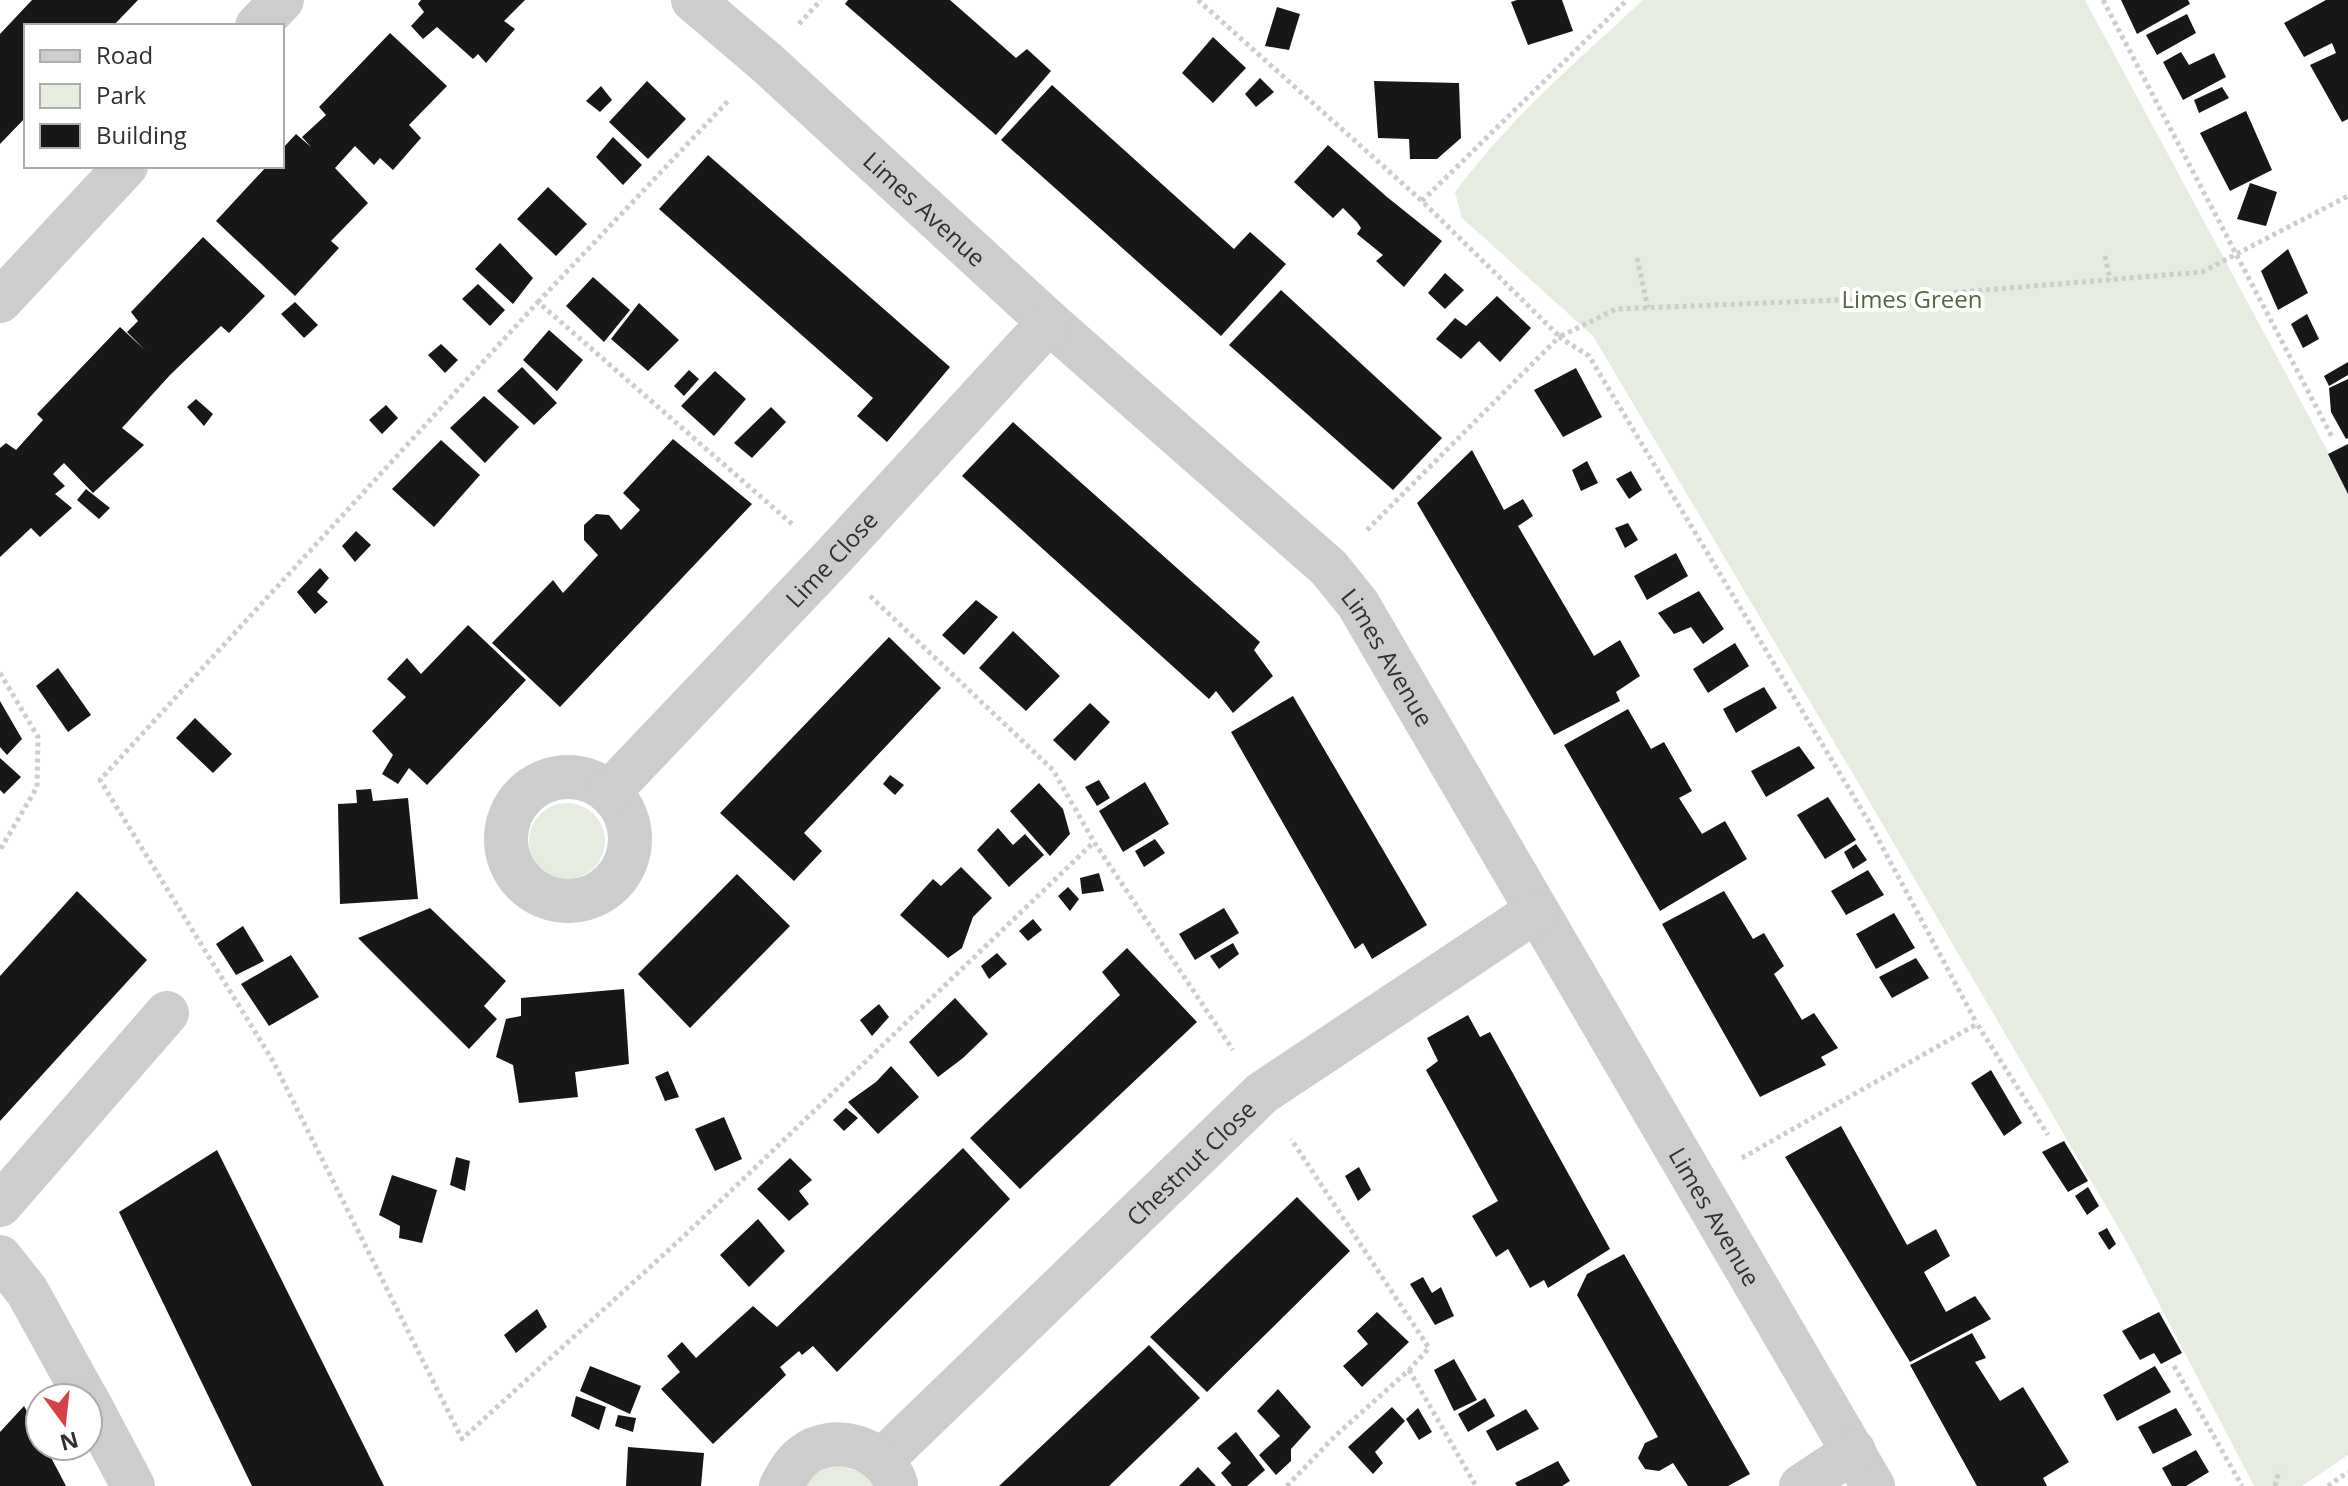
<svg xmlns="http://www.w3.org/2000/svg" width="2348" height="1486" viewBox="0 0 2348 1486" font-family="'Open Sans',sans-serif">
<rect width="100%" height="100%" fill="#fff"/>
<g fill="#e6ecdf">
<path d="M1643,0H2085L2348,489V1455L2302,1486H2254L2128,1244L1869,801L1593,336L1462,218L1455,192C1509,119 1577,61 1643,0Z"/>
<circle cx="567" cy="841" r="38"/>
<path d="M837,1465L863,1473L873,1486H803C813,1474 821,1468 837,1465Z"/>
</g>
<g fill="#171717">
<polygon points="32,0 138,0 113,26 26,26 26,117 0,144 0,34"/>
<polygon points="421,0 525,0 504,21 515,29 486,63 478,54 473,59 437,27 423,39 411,26 424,12 418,4"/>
<polygon points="848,0 950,0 1016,58 1027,49 1051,71 996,135 845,4"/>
<polygon points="1517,0 1562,0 1573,31 1528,45 1511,2"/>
<polygon points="2121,0 2188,0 2190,4 2137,34"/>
<polygon points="2326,0 2348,0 2348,119 2342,122 2310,65 2336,53 2332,43 2304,57 2284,23"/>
<polygon points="1277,7 1300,14 1289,50 1265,46"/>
<polygon points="2187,14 2196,33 2157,55 2146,35"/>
<polygon points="390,33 447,86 409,125 421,138 393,170 380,158 374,165 355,146 335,168 368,203 331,241 339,248 295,296 216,221 267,166 282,166 282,149 296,134 311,147 302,137 326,115 319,107"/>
<polygon points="1213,37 1246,68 1213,103 1182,73"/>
<polygon points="2181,52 2189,65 2214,53 2226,77 2183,100 2163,62"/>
<polygon points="1260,78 1274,92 1256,107 1245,94"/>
<polygon points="647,81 686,119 648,159 609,122"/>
<polygon points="1374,81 1459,83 1461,138 1437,159 1410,159 1409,139 1378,138"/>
<polygon points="1052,85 1234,249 1250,232 1286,264 1221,336 1001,140"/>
<polygon points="601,86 612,100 600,112 586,101"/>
<polygon points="2222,87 2229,98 2199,113 2194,100"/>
<polygon points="2246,111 2272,170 2230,191 2200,133"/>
<polygon points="613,137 642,165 623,185 596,157"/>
<polygon points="1328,145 1387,197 1442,241 1404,287 1376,261 1383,255 1357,234 1361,228 1357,222 1343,208 1333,218 1294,182"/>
<polygon points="708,155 950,367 887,442 857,416 873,398 659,209"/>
<polygon points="2250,183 2277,192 2266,226 2237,219"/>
<polygon points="548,187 587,224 556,256 517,219"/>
<polygon points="203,237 265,296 229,333 221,326 170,375 122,428 144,445 93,493 64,463 53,474 65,486 55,494 72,508 40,537 31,528 0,557 0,448 6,443 16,450 43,420 37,414 120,327 145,350 127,332 138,321 131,312"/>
<polygon points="500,243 533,278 513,304 475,269"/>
<polygon points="2288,249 2308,293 2278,310 2261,271"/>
<polygon points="1445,273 1464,290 1445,309 1428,293"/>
<polygon points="593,277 630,310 604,342 566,306"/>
<polygon points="478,284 505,310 490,326 462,299"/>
<polygon points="1281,290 1442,438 1393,490 1229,345"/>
<polygon points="1497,296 1531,328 1500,362 1479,341 1461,359 1436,339 1455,318 1466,326"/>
<polygon points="295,302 318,325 304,338 281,314"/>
<polygon points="639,303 679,340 648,371 611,339"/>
<polygon points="2307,314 2319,339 2303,348 2291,324"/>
<polygon points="549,330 583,360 557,391 523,360"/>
<polygon points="441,344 458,360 445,373 428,355"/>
<polygon points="2348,362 2348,375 2329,386 2324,376"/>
<polygon points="522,367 557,403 534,425 497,391"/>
<polygon points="1576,368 1602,417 1563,437 1534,390"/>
<polygon points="689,370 699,379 684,396 674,386"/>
<polygon points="715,371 746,399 714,436 681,406"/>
<polygon points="2348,379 2348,438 2346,439 2331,412 2329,388"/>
<polygon points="484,396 519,427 485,463 450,428"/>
<polygon points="196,399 213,414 204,426 187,407"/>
<polygon points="386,405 398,418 382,434 369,420"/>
<polygon points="771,407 786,422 752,458 734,443"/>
<polygon points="1013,422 1260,642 1254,650 1273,676 1233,713 1216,691 1209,699 962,476"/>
<polygon points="673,439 752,504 560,707 492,643 553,580 563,593 598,555 584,540 584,525 596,514 609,515 621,530 640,510 623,493"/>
<polygon points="441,440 480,475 434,527 392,489"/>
<polygon points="2348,444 2348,494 2328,454"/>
<polygon points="1472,450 1504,510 1523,499 1533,516 1518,526 1594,656 1620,640 1640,676 1616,692 1620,701 1554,735 1417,503"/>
<polygon points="1587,461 1598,483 1581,491 1572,470"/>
<polygon points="1631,471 1642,490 1629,499 1616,479"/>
<polygon points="86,489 110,508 99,519 77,500"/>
<polygon points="1628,523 1638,540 1625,548 1615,528"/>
<polygon points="356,531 371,545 355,562 342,546"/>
<polygon points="1676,553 1688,576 1647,600 1634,576"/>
<polygon points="320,568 329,578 317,592 328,602 315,614 297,592"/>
<polygon points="1699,591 1724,629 1703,644 1691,627 1674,634 1658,613"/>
<polygon points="976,600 998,617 964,655 942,635"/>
<polygon points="468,625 526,680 427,785 409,768 398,784 382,774 393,755 372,731 406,697 387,679 407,658 421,674"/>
<polygon points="1013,631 1060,676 1026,711 979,668"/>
<polygon points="889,637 941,688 804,833 822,851 794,881 720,813"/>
<polygon points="1735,643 1749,666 1708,693 1693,669"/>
<polygon points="58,668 91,715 68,732 36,686"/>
<polygon points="1764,687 1777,708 1736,733 1723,709"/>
<polygon points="1293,696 1427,925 1372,959 1363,943 1355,949 1231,732"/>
<polygon points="0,701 22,739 7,755 0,747"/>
<polygon points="1090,703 1110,722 1075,761 1053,740"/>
<polygon points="1628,709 1651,749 1664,742 1692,791 1679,798 1702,834 1725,821 1747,859 1660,911 1564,745"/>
<polygon points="195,718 232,754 213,773 176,738"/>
<polygon points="1799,746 1815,768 1766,797 1751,771"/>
<polygon points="0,758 21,777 4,794 0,790"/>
<polygon points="890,775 904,785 895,795 883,784"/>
<polygon points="1099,780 1110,798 1097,806 1085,787"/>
<polygon points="1145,782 1169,824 1123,852 1099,811"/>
<polygon points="1039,783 1063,809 1070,834 1050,856 1010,811"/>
<polygon points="371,789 373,801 408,798 418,899 340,904 338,804 357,803 356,790"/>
<polygon points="1828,797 1856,840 1825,859 1797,815"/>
<polygon points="998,828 1013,845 1025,834 1044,855 1009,887 977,850"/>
<polygon points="1155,839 1165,853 1144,867 1135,851"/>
<polygon points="1856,844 1867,860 1853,869 1844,852"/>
<polygon points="961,867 992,898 973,917 962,948 948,958 900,915 933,879 941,886"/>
<polygon points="1868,870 1884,895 1846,915 1831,891"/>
<polygon points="1099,873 1104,891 1082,894 1080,878"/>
<polygon points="737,874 790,926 690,1028 638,974"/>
<polygon points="1068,887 1079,899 1070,911 1058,896"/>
<polygon points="77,891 147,960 0,1121 0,976"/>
<polygon points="1724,891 1753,939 1764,933 1784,966 1774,974 1802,1020 1814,1013 1838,1048 1821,1057 1826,1065 1760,1097 1662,924"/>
<polygon points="430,908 506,981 484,1006 497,1019 469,1049 358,938"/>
<polygon points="1224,908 1239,933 1195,960 1179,934"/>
<polygon points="1894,913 1915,948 1876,969 1856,934"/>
<polygon points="1033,919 1042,930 1028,941 1019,931"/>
<polygon points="243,926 264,961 236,975 216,944"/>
<polygon points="1233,943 1239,954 1219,969 1210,956"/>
<polygon points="1127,948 1197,1022 1020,1189 970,1138 1120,995 1102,972"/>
<polygon points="997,953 1007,964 989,979 981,966"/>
<polygon points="291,955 319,997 269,1026 241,984"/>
<polygon points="1916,958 1929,978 1892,998 1879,977"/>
<polygon points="624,989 629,1064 575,1072 578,1097 519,1103 513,1065 496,1057 506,1019 521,1016 521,998"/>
<polygon points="955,998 988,1034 963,1058 938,1077 909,1042"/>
<polygon points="879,1004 889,1017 872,1036 860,1020"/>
<polygon points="1468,1015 1480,1037 1490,1032 1610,1249 1548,1288 1544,1280 1530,1288 1508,1249 1496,1257 1472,1216 1498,1201 1426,1070 1438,1061 1427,1038"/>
<polygon points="891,1066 919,1097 878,1134 848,1102 876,1082"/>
<polygon points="1991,1070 2022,1123 2004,1136 1971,1083"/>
<polygon points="668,1071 679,1097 665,1101 655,1077"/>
<polygon points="846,1108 858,1118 844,1131 833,1120"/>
<polygon points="724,1117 742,1159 715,1171 695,1129"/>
<polygon points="1841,1126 1907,1245 1936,1229 1950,1256 1924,1272 1946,1312 1975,1296 1991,1319 1910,1362 1785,1157"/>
<polygon points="2064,1141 2088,1181 2068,1192 2042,1152"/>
<polygon points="963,1148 1010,1199 837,1372 813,1346 802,1355 799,1351 780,1367 786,1375 713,1444 661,1389 680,1372 667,1356 682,1342 696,1358 753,1306 777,1327"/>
<polygon points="217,1150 384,1486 252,1486 119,1212"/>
<polygon points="456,1157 470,1161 465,1191 450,1185"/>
<polygon points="790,1158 812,1180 799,1191 809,1204 789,1221 757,1189"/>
<polygon points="1359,1167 1371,1190 1358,1201 1345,1176"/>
<polygon points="392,1175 437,1190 422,1243 399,1238 400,1226 379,1215"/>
<polygon points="2088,1187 2099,1206 2087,1215 2075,1196"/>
<polygon points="1297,1197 1350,1251 1207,1392 1150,1337"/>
<polygon points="758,1219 785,1251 749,1287 720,1255"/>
<polygon points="2107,1228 2116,1244 2109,1250 2098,1233"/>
<polygon points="1624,1254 1750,1474 1728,1486 1688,1486 1673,1463 1659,1471 1645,1469 1638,1458 1645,1443 1658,1437 1577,1295 1587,1274"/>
<polygon points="1423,1277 1432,1293 1441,1287 1454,1316 1435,1325 1410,1284"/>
<polygon points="537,1309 547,1327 516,1353 504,1335"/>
<polygon points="1377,1312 1409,1342 1362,1387 1343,1366 1368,1344 1357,1331"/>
<polygon points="2159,1312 2182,1353 2161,1364 2154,1353 2140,1360 2122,1331"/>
<polygon points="1972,1333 1986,1358 1975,1362 2000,1401 2023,1387 2069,1462 2043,1478 2047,1486 1977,1486 1910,1365"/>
<polygon points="1149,1345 1200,1398 1109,1486 999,1486"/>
<polygon points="1454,1359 1477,1400 1454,1411 1434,1370"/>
<polygon points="590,1366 641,1386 630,1414 580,1391"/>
<polygon points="2155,1366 2171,1392 2117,1421 2103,1395"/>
<polygon points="1278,1389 1311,1427 1291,1449 1291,1461 1276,1475 1259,1455 1280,1436 1257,1411"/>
<polygon points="576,1396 606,1407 599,1430 571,1416"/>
<polygon points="1485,1398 1495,1416 1468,1432 1458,1414"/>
<polygon points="24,1406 40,1436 40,1446 45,1446 66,1486 0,1486 0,1432"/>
<polygon points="1392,1407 1405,1421 1375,1452 1383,1463 1373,1474 1348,1447"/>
<polygon points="1418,1408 1432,1432 1419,1440 1406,1419"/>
<polygon points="2176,1408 2192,1435 2153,1454 2138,1427"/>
<polygon points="1526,1409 1539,1429 1497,1451 1486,1431"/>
<polygon points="618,1415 636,1418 633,1432 615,1426"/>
<polygon points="1236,1432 1265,1470 1247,1486 1232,1486 1221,1473 1231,1463 1217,1448"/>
<polygon points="628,1447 704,1453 701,1486 626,1486"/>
<polygon points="2196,1450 2209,1472 2186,1486 2172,1486 2162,1468"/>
<polygon points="1558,1461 1570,1481 1562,1486 1517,1486 1515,1483"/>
<polygon points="1198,1467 1216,1486 1179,1486"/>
</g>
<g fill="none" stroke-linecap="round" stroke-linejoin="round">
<g stroke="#cdcdcd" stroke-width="5" stroke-dasharray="4 4" stroke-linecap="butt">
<polyline points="1198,0 1422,201 1560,337"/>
<polyline points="2103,0 2332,437"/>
<polyline points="799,24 821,0"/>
<polyline points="1422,201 1627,0"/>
<polyline points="2105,256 2110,280"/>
<polyline points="1637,258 1648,308"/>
<polyline points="538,302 730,99"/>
<polyline points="1561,336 1616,309 1889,298 2202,272 2348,196"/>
<polyline points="792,524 538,302 100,780 273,1061 462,1439 685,1235 1094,842"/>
<polyline points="1367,530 1559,337 1589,356 1869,822 1977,1024"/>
<polyline points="870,596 1053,770 1094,842 1233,1050"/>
<polyline points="0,673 38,737 37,787 0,850"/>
<polyline points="1742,1158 1977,1024 2048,1135"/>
<polyline points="2174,1366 2242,1486"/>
<polyline points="1409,1370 1476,1486"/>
<polyline points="1287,1486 1335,1436 1409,1370 1429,1348 1291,1139"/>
<polyline points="2275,1486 2279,1470"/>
<polyline points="2328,1486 2348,1472"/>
</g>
<g stroke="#cdcdcd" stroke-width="44">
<path id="s1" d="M693,0L766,62L1049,322L1329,568L1358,604L1873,1486"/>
<polyline points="257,26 282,0"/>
<polyline points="0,301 126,166"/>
<circle cx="568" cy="839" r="62"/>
<path id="s2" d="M609,792L831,559L1049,322"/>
<polyline points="0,1205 167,1013"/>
<polyline points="0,1257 27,1291 86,1398"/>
<polyline points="88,1401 133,1486"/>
<path id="s3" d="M881,1461L1262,1093L1536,911"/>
<path d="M781,1486C787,1475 793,1464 803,1456C833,1432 884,1447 896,1484"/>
<polyline points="1801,1486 1854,1451"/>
</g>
</g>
<g text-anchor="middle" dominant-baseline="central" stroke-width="8" stroke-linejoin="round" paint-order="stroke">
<g font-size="24" fill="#303030" stroke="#fff">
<text stroke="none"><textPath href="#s1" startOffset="312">Limes Avenue</textPath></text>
<text stroke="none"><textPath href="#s2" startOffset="322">Lime Close</textPath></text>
<text stroke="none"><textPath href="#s1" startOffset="960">Limes Avenue</textPath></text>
<text stroke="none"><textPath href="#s3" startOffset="430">Chestnut Close</textPath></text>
<text stroke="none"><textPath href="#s1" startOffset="1608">Limes Avenue</textPath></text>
</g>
<g font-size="24" fill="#526940" stroke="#fff">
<text x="1912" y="298">Limes Green</text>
</g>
</g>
<rect x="24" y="24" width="260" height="144" fill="#ffffff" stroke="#acacac" stroke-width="2"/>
<rect x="40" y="50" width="40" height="12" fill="#cdcdcd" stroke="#acacac" stroke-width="2"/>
<text x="96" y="64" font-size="24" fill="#303030">Road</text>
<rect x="40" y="84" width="40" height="24" fill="#e6ecdf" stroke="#acacac" stroke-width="2"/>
<text x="96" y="104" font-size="24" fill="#303030">Park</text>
<rect x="40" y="124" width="40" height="24" fill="#171717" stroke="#acacac" stroke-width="2"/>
<text x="96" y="144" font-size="24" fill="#303030">Building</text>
<g transform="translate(64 1422) rotate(165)"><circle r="38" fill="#ffffff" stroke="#acacac" stroke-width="2"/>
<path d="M0-6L14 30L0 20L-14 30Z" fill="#d94146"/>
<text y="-12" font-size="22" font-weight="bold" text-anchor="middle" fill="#303030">N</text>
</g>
</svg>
